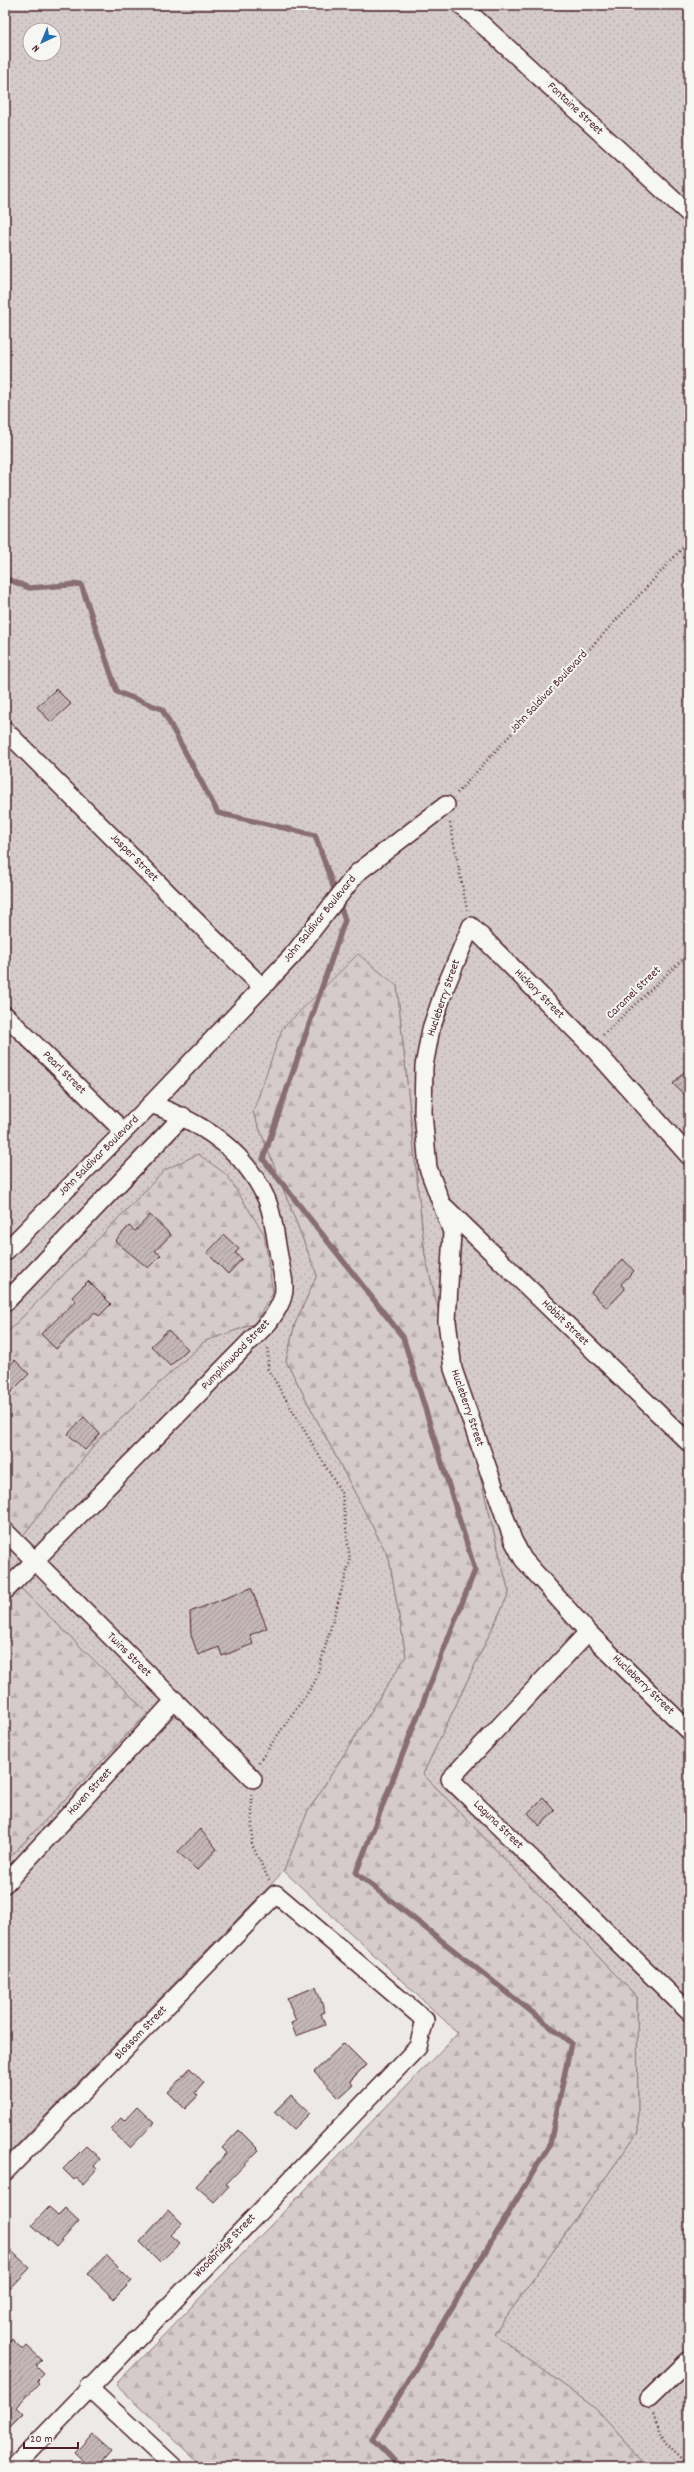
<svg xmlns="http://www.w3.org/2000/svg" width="694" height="2472" viewBox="0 0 694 2472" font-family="Dekko,sans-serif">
<defs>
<pattern id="grass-dots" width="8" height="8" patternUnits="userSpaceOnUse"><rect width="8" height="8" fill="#d4cbca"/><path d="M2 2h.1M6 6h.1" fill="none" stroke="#b8aeae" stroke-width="1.8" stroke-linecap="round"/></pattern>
<pattern id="forest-firs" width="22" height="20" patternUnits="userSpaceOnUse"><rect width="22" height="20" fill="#d4cbca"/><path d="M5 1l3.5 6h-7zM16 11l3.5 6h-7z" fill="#b8aeae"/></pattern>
<pattern id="building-hatch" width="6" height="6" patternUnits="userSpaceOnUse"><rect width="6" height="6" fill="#c4b7b7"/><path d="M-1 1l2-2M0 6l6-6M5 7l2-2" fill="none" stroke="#a19495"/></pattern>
</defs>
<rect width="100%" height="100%" fill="#ece9e6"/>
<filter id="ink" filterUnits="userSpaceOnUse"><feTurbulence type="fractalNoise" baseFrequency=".025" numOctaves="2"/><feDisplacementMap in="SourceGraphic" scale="8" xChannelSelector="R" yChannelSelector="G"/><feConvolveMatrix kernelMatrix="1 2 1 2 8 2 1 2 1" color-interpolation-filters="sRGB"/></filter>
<g filter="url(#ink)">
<path fill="url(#grass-dots)" stroke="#8f757a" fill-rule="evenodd" d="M5,5H689V2467H648L595,2408L494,2334L638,2132L637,1997L423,1774L509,1593L425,1256L397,986L253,1112L317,1275L295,1324L286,1361L389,1558L406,1656L307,1813L284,1871L5,2157V1862L148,1713L5,1573V1558L100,1438L205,1341L254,1324L198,1154L165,1170L5,1335ZM30,30H54V54H30Z"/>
<g fill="url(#forest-firs)" stroke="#8f757a">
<polygon points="358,954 397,986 425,1256 509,1593 423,1774 637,1997 638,2132 494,2334 595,2408 648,2467 203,2467 116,2384 458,2033 284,1871 307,1813 406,1656 389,1558 286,1361 295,1324 317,1275 253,1112 282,1029"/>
<polygon points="198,1154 227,1175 264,1234 273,1293 254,1324 205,1341 100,1438 5,1558 5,1335 165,1170"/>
<polygon points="5,1573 148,1713 5,1862"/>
</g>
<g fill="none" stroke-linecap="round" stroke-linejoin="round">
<polyline stroke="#886e73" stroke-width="5.5" points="5,578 29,588 81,584 117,692 162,709 218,813 315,835 345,920 263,1159 403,1337 475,1570 356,1873 571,2043 550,2144 373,2439 400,2467"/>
</g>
<g fill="url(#building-hatch)" stroke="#4a1f2b">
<polygon points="56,689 71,704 51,722 37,707"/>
<polygon points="689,1066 689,1099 673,1084"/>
<polygon points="150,1215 171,1235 155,1251 161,1255 148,1268 115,1241 129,1226 135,1231"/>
<polygon points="224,1235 239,1249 235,1253 242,1259 228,1274 207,1253"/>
<polygon points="623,1259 634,1271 621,1284 625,1289 607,1308 591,1292"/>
<polygon points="88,1281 111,1304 99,1316 95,1312 56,1349 41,1334 76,1301 72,1297"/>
<polygon points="168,1330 188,1349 170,1366 151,1346"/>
<polygon points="15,1360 29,1374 5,1398 5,1370"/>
<polygon points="84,1417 100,1434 85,1450 68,1434"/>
<polygon points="251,1588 267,1628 250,1635 253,1644 222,1656 219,1647 198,1655 191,1635 190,1612"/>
<polygon points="543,1798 555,1811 540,1826 528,1813"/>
<polygon points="200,1829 217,1849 197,1870 178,1852"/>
<polygon points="316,1987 325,2012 321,2014 325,2025 296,2036 291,2023 296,2021 287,1998"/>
<polygon points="344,2043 366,2065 350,2081 353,2085 339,2098 314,2072"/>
<polygon points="190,2068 204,2083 195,2093 198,2096 185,2109 168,2092"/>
<polygon points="291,2095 310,2113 294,2129 275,2111"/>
<polygon points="137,2107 154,2123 130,2148 110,2129 121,2118 124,2121"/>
<polygon points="239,2130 259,2150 226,2184 229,2186 214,2202 196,2186 227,2153 222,2148"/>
<polygon points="86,2146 100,2159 94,2166 97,2169 83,2184 76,2178 74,2180 63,2169"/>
<polygon points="49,2207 58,2215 65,2208 79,2221 56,2247 32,2225"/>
<polygon points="168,2210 182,2224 171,2235 180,2243 160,2262 140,2242"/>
<polygon points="5,2245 30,2268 5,2294"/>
<polygon points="106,2255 132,2281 114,2299 88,2274"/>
<polygon points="12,2339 23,2350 27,2346 42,2360 36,2366 44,2374 37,2381 39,2383 16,2407 23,2414 5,2432 5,2346"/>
<polygon points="92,2434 111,2451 97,2467 90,2467 75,2453"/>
</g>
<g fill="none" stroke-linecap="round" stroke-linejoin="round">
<g stroke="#4a1f2b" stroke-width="20">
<g id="minor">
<polyline points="461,5 689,214"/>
<polyline points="5,730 262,987"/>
<polyline points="5,1015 123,1131"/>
<polyline points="689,1156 592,1047 471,926 445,988 431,1029 424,1066 423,1113 428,1168 452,1232 447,1321 453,1369 513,1540 523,1559 588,1632 689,1731"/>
<polyline points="445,1207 689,1443"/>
<polyline points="5,1252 151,1104 292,956 357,873 446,805"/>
<polyline points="5,1303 183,1116"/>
<polyline points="5,1531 253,1779"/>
<path d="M5,1591L269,1322C291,1292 284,1286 278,1251C275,1234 273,1213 266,1198C243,1148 200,1122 151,1104"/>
<polyline points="588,1632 450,1779 689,2012"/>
<polyline points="5,1884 175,1700"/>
<polyline points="5,2172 276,1894 425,2020 418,2047 14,2467"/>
<polyline points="88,2387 174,2467"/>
<polyline points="649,2399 689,2360"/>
</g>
</g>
<g stroke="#4a1f2b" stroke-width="2.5" stroke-dasharray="1 3" stroke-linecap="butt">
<polyline points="457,793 689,541"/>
<polyline points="450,823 467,910"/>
<polyline points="603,1035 689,953"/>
<polyline points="259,1762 315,1682 350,1561 342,1494 268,1369 268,1348"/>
<polyline points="252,1795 252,1845 269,1880"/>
<polyline points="653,2414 665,2442 689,2465"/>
</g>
<use href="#minor" stroke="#f6f6f2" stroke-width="17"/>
</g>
</g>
<g text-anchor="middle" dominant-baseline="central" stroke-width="4" stroke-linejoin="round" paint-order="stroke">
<g font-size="12" fill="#4a1f2b" stroke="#f6f6f2">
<text transform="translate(575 109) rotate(43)">Fontaine Street</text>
<text transform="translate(549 692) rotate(-47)">John Saldivar Boulevard</text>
<text transform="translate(134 858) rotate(45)">Jasper Street</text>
<text transform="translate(320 919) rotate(-51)">John Saldivar Boulevard</text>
<text transform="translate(634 993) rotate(-44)">Caramel Street</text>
<text transform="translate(539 994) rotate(45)">Hickory Street</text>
<text transform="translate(444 998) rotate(-71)">Hucleberry Street</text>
<text transform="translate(64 1073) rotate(45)">Pearl Street</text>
<text transform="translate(99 1156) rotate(-45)">John Saldivar Boulevard</text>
<text transform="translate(565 1323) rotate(44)">Hobbit Street</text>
<text transform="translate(236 1355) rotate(-46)">Pumpkinwood Street</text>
<text transform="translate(467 1408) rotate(71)">Hucleberry Street</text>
<text transform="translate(129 1655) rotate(45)">Twins Street</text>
<text transform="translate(643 1685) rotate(44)">Hucleberry Street</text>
<text transform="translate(90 1792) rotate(-47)">Haven Street</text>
<text transform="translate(498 1825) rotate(44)">Laguna Street</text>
<text transform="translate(141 2033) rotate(-46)">Blossom Street</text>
<text transform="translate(225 2246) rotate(-46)">Woodbridge Street</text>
</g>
</g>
<rect width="694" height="2472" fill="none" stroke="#f6f6f2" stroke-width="20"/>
<rect x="10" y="10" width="674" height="2452" fill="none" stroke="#4a1f2b" stroke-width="1.5" filter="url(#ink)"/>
<g transform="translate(42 42) rotate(224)"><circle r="19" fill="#f6f6f2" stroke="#b1a0a2"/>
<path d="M0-3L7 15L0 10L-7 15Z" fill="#1f6fb2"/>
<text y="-6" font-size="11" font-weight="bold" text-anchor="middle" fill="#4a1f2b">N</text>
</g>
<path d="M24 2442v6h54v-6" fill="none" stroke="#4a1f2b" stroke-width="2"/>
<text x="30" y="2442" font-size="12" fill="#4a1f2b" stroke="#f6f6f2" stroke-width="3" paint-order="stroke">20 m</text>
</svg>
